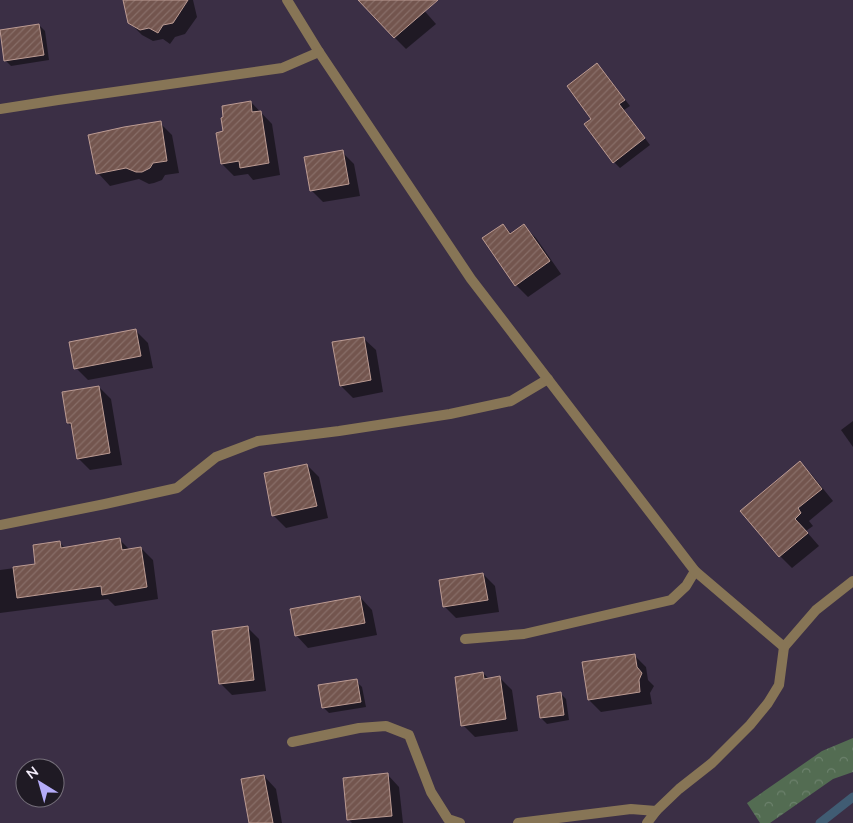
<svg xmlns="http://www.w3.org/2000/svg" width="853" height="823" viewBox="0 0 853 823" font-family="Mulish,sans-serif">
<defs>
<pattern id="forest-crowns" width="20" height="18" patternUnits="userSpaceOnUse" patternTransform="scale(1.25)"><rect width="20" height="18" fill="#536c52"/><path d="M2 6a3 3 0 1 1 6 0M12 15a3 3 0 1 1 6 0" fill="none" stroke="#6c816c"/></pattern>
<pattern id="building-hatch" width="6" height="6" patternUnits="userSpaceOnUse" patternTransform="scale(1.25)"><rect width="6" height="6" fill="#73554e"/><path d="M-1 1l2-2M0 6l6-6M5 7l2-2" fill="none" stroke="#886e68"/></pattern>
</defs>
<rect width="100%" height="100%" fill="#3b2f45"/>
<polygon fill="url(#forest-crowns)" points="853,738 853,772 833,779 770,823 760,823 747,803 822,751"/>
<g fill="#0007">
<polygon points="125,0 193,0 197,17 185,34 175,37 170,44 163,39 153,41 142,35 129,22"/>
<polygon points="366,0 415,0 436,24 406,49 394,37"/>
<polygon points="39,25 45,31 49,60 11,66 5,60"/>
<polygon points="603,71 630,106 624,110 650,145 620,168 614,162 593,119"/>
<polygon points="251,102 272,124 280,175 253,180 248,174 234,176 222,164 217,134 225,132 225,118"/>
<polygon points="160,123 172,135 179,173 165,175 162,180 154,183 149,184 139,179 110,186 98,173"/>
<polygon points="342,152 354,164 360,196 323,202 311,190"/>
<polygon points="503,225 512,234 524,226 536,238 561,274 528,297 516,285"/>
<polygon points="136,331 148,343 153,368 88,380 76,368"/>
<polygon points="363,338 376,350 383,392 353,398 341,386 334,343"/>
<polygon points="99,387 111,399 122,465 90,470 78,458 73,428 68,423"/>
<polygon points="853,421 853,447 841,430"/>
<polygon points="800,463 812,475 833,501 809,521 813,526 806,531 819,546 792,568 780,556 742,511"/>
<polygon points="307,465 319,477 328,518 286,528 274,516 266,474"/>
<polygon points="120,540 130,550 141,548 153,560 158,599 115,606 108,599 0,613 0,570 37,565 59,542 65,548"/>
<polygon points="483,574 495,586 499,612 456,618 444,606"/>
<polygon points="360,597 372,610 377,635 308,648 296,635"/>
<polygon points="247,627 259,639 266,691 232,695 220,683"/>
<polygon points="634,655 646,667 648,680 654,686 650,693 652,704 601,712 589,700"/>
<polygon points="483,673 489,679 500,678 512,690 518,731 475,737 463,725"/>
<polygon points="356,681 362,687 366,707 329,713 323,707"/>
<polygon points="560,693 566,699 569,720 547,724 541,718"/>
<polygon points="387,774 399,787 403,823 352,823 348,819"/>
<polygon points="264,776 276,789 282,823 251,823"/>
</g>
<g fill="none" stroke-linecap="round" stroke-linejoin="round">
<polyline stroke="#405c73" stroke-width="9" points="820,823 853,797"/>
</g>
<g fill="url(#building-hatch)" stroke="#bc9b93">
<polygon points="123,0 188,0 173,23 163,25 158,33 149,28 140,30 128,23"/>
<polygon points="358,0 438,0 394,38"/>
<polygon points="39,24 44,55 4,61 0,30"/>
<polygon points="597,63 625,100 619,104 645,138 613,163 584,124 591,119 567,86"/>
<polygon points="251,101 252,112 261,111 269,163 240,168 239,161 221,164 216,133 223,131 221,118 223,117 222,106"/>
<polygon points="161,121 167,161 153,163 150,168 142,172 136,172 126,168 96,174 88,135 124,127"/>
<polygon points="343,150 349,184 310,191 304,157"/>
<polygon points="503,224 510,234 524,224 550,261 515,286 482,238"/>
<polygon points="136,329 141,356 74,369 69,342"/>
<polygon points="364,337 371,380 340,386 332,342"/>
<polygon points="99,386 110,453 77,459 71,423 67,423 62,392"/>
<polygon points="800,461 822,489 798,508 801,513 795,519 808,533 779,557 740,511"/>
<polygon points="307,464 317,506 272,516 264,473"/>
<polygon points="120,538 122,550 141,547 147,587 102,595 101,586 17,598 13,567 35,564 33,545 60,541 61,548"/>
<polygon points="483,573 488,600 443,607 439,580"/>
<polygon points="360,596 365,623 295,636 290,609"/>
<polygon points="248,626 254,680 219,684 212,631"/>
<polygon points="635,654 637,667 642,673 639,680 640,692 588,700 582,662"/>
<polygon points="483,672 484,679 500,676 506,719 461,726 455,677"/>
<polygon points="357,679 361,702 322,708 318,685"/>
<polygon points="561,692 564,715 540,718 537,696"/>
<polygon points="388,773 392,816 347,820 343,778"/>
<polygon points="264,775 273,823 249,823 241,779"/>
</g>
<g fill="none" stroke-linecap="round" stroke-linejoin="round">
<g stroke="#877556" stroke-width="10">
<polyline points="0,525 105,504 177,488 216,457 258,441 339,431 450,414 511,401 548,379"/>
<polyline points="465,639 524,634 671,600 686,586 695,571"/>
<polyline points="292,742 359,728 386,726 409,735 431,792 448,819 460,823"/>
<polyline points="518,823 631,809 656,811"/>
<polyline points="647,823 656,811 679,789 712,763 750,725 768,703 779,685 784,647"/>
</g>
<g stroke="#877556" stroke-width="10">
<polyline points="287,0 319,52 471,279 695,571 784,647 816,610 853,581"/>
<polyline points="0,109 58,100 282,68 319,52"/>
</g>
</g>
<g transform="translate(40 783) rotate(323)"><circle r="24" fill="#1f1a24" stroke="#756f7a"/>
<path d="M0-4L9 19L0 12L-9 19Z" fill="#b5acf9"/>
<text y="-8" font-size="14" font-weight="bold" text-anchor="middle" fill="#f5eefc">N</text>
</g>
</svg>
